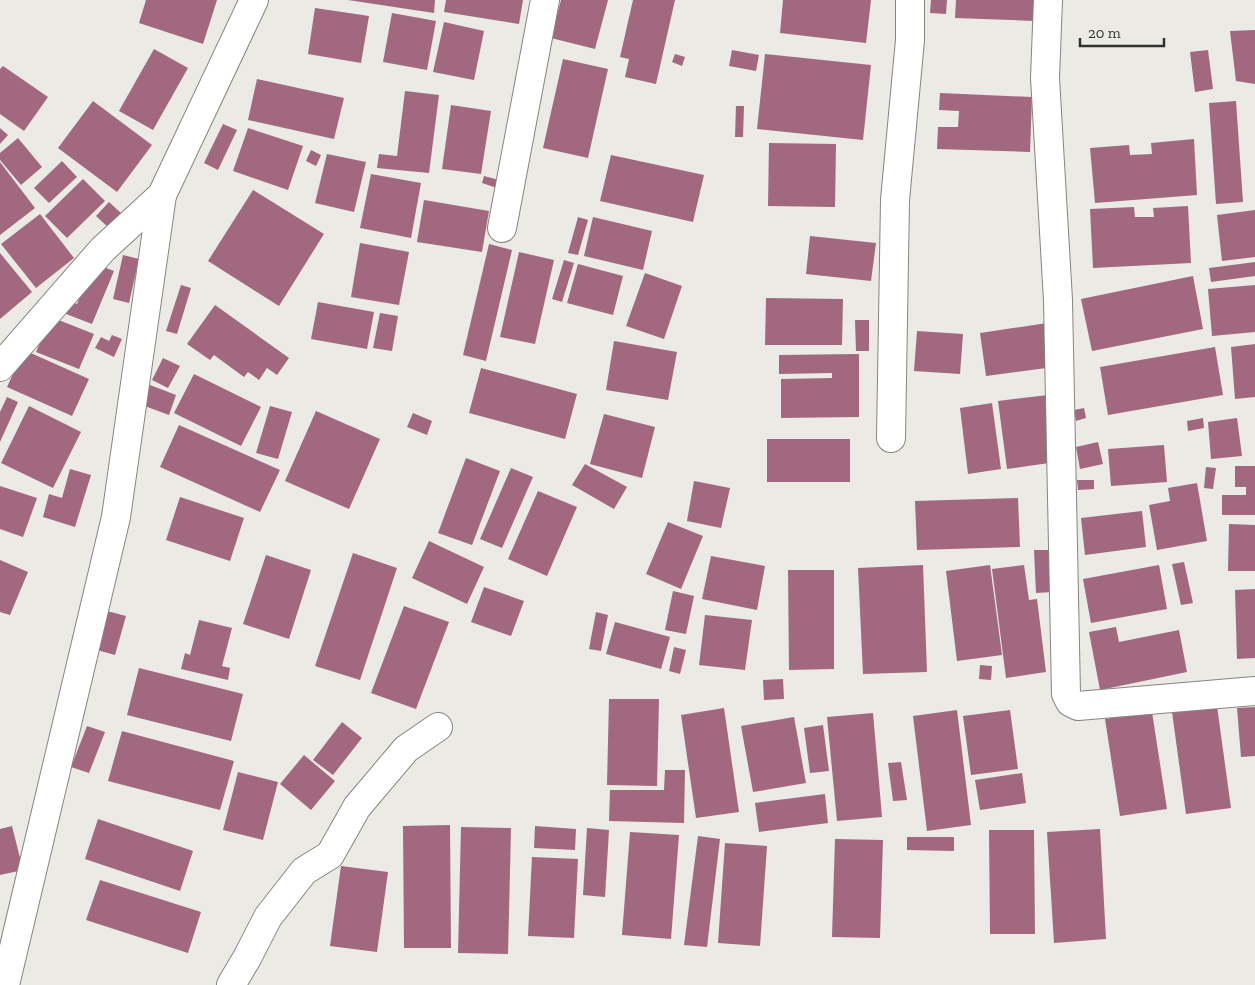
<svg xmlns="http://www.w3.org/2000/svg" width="1255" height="985" viewBox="0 0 1255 985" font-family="'Zilla Slab',serif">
<rect width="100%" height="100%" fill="#ebeae4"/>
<g fill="#a1687f">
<polygon points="146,0 217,0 203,44 139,23"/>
<polygon points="348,0 435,0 434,13"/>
<polygon points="446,0 523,0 519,24 444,12"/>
<polygon points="561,0 608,0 595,49 551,38"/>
<polygon points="633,0 675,0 656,84 625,77 629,59 620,57"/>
<polygon points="783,0 871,0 866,43 780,33"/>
<polygon points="931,0 947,0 946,14 930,13"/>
<polygon points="956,0 1035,0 1035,21 955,18"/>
<polygon points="315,8 369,16 361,63 308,54"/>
<polygon points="392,13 436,21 427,70 383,62"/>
<polygon points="444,22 484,31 474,80 433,72"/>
<polygon points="1255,30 1255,84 1236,81 1230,31"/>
<polygon points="154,49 188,68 153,130 119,111"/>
<polygon points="732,50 759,55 756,71 729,66"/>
<polygon points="1208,50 1213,89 1195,92 1190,52"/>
<polygon points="675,54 685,57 682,66 672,62"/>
<polygon points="765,54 871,65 863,140 757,129"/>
<polygon points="563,59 608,69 588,158 543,148"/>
<polygon points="3,66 48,97 24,131 0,114 0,69"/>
<polygon points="257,79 344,98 334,139 248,120"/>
<polygon points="405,91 439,95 429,173 377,168 379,154 397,156"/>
<polygon points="940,93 1032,97 1030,152 937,149 938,127 958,127 959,111 939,110"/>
<polygon points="93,101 152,145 117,192 58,148"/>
<polygon points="1236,101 1243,202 1216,204 1209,103"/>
<polygon points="451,105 491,111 481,174 442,169"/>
<polygon points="736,106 744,106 743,137 735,137"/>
<polygon points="223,124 237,130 218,170 204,163"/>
<polygon points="0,128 8,135 0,144"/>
<polygon points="248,128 303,146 288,190 233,171"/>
<polygon points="18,138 42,167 21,185 0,160 0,153"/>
<polygon points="1194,139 1197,195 1095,203 1090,148 1129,145 1130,155 1152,154 1151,143"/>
<polygon points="769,143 836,144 835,207 768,206"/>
<polygon points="311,150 321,155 316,166 306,161"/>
<polygon points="327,154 366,162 354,212 315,203"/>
<polygon points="611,155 704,175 693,222 600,201"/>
<polygon points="62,161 77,177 49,203 34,188"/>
<polygon points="0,162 35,208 0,235"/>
<polygon points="371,174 421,183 411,238 360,228"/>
<polygon points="484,176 499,180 497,188 482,183"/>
<polygon points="83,179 105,201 67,238 45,216"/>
<polygon points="253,190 324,234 279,306 208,261"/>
<polygon points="424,200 489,211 482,252 417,242"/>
<polygon points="109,202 122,214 109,228 96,216"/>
<polygon points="1188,206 1191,263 1093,268 1090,209 1134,207 1135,217 1154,217 1153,208"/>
<polygon points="1255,210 1255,257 1222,261 1217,215"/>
<polygon points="40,214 74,258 36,288 1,244"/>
<polygon points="578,217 588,220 578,255 568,253"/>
<polygon points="593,217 652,231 643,270 584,256"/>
<polygon points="810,236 876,243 871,281 806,274"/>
<polygon points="360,243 409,252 399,305 351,297"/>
<polygon points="489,244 512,250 486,361 463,355"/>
<polygon points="519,252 554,260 535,344 500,337"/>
<polygon points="0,253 32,292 0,319"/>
<polygon points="123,255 139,259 129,303 113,299"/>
<polygon points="564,260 574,263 562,302 552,299"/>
<polygon points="1255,262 1255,276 1211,282 1209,268"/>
<polygon points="93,263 114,271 92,324 61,312 66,300 77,304"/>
<polygon points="578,264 623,276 613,315 567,303"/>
<polygon points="645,273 682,286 664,339 626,326"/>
<polygon points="1193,276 1203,329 1092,351 1081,299"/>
<polygon points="181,285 191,288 177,334 166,331"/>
<polygon points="1255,285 1255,332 1212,336 1208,289"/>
<polygon points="766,298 843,299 842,345 765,345"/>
<polygon points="318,302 374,312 367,349 311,339"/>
<polygon points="215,305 289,358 277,375 267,368 259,380 248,372 244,377 214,355 210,360 187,344"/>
<polygon points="380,313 398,316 392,351 373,348"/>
<polygon points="51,317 94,334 79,369 36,352"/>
<polygon points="855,320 869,320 869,351 856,351"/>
<polygon points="1047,323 1054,367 986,376 980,333"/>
<polygon points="917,331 963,334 960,374 914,371"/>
<polygon points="112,335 122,339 114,357 95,348 101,337 109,341"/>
<polygon points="614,341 677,352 668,400 606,390"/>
<polygon points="1255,344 1255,397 1235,399 1231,347"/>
<polygon points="1215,347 1223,395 1108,415 1100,367"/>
<polygon points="24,350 89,379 72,416 7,387"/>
<polygon points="859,354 859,417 781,418 781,379 832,378 832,373 779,374 779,355"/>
<polygon points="163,358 180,366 168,388 152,380"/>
<polygon points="481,368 577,394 565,439 469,413"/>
<polygon points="194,374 261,407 241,446 174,413"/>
<polygon points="150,385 176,395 169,415 142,405"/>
<polygon points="1048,395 1056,462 1007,469 998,401"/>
<polygon points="7,397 18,402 0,442 0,412"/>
<polygon points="992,403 1001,469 968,474 960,408"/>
<polygon points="29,406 81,432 53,488 1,463"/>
<polygon points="270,406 292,412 278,459 256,453"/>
<polygon points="1084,408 1086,418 1076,421 1074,410"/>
<polygon points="316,411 380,439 349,509 285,481"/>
<polygon points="413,413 432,421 427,435 407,427"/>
<polygon points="604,414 655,427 642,478 590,464"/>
<polygon points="1203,418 1204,428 1188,431 1187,421"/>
<polygon points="1237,418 1242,456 1211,459 1208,422"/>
<polygon points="179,425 280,470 260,512 160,467"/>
<rect x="767" y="439" width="83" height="43"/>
<polygon points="1098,442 1103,464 1080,469 1076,447"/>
<polygon points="1164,445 1167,482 1111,486 1108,449"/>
<polygon points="466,458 500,471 472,545 438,533"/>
<polygon points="585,464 627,487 614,509 572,485"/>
<polygon points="1235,466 1255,466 1255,515 1222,515 1222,495 1246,495 1246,487 1235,487"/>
<polygon points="1206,467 1216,468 1213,489 1204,488"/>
<polygon points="511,468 533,477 502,548 480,539"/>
<polygon points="70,469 91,475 75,527 43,517 49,494 62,498"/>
<polygon points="1077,480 1094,480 1094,489 1078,490"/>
<polygon points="694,481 730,488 721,528 687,521"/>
<polygon points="1197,483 1207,541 1157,550 1149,505 1170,501 1168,488"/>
<polygon points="0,486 37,498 23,537 0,529"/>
<polygon points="538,491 577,507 547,576 508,559"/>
<polygon points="180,497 244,518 230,561 166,540"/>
<polygon points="1018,498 1020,547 917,550 915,501"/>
<polygon points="1142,511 1146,547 1085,555 1081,518"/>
<polygon points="668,522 703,536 681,589 646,574"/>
<polygon points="1229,524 1255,525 1255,571 1228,571"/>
<polygon points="429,541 484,567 467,604 412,578"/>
<polygon points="1034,550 1050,550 1052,592 1036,593"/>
<polygon points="353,553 397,568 360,680 315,666"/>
<polygon points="266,555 311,570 289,639 243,624"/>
<polygon points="711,556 765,566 757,610 702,599"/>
<polygon points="0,560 28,572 10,615 0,612"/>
<polygon points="1184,562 1193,603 1181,605 1172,564"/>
<polygon points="923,565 927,672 863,674 858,568"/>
<polygon points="990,565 1002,655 957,661 946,571"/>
<polygon points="1024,565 1029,600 1037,599 1046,672 1006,678 992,569"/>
<polygon points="1159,565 1167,609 1091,623 1083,579"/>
<polygon points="788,570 834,570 834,669 789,670"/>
<polygon points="484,587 524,601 511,636 471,622"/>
<polygon points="1255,589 1255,658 1237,659 1235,590"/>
<polygon points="673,591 694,596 686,634 665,630"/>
<polygon points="404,606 449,622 416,709 371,693"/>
<polygon points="107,611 126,616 115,655 97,650"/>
<polygon points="596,612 608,615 601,651 589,649"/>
<polygon points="705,615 752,620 745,670 699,665"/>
<polygon points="199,620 232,628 222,666 230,668 228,680 181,669 185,653 190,655"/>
<polygon points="615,622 670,637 661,669 606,654"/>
<polygon points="1116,627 1119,642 1179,630 1187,672 1100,690 1089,632"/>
<polygon points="674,647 686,650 680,674 669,671"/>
<polygon points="980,665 992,666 991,680 979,679"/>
<polygon points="139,668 243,694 231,741 127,715"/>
<polygon points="783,679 784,699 764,700 763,680"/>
<polygon points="609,699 659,699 657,786 607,785"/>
<polygon points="1217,706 1231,808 1186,814 1172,712"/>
<polygon points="1255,707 1255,756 1241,757 1237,708"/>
<polygon points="724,708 739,812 696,818 681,715"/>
<polygon points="957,710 971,825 927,831 913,716"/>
<polygon points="1010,710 1018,769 971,775 963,716"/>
<polygon points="1152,712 1167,809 1120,816 1105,719"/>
<polygon points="873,713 882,817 837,821 827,717"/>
<polygon points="794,717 806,783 753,792 741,726"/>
<polygon points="342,722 362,738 333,775 313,760"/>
<polygon points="823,725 829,771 810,773 804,728"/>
<polygon points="87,726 105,732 89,773 71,767"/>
<polygon points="122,731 234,761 220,810 108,781"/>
<polygon points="304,755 335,781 311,810 280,784"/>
<polygon points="901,762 907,800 893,801 888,763"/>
<polygon points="665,770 685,770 684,823 609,821 610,790 664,790"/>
<polygon points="238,772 278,782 263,840 223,830"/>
<polygon points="1022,773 1026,803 980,810 975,780"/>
<polygon points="825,794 828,823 759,832 755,803"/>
<polygon points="98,819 193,851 180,891 85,859"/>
<polygon points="450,825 451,948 404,948 403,826"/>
<polygon points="12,826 23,870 0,875 0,829"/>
<polygon points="535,826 576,829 575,850 534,848"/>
<polygon points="461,827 511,828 508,954 458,953"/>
<polygon points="587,828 609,830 605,897 583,895"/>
<polygon points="1100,829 1106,939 1054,943 1047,832"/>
<polygon points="989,830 1034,830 1035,934 990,934"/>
<polygon points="630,832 679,835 671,939 622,935"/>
<polygon points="698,836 720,839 707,947 684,945"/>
<polygon points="907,837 954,837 954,851 907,850"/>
<polygon points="835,839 883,840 880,938 832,937"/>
<polygon points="725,843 767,846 760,946 718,943"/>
<polygon points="532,857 578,859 574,938 528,936"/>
<polygon points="341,866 388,872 377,952 330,946"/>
<polygon points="100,880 201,912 188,953 86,920"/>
</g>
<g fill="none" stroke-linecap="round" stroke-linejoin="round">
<g stroke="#878581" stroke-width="30">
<g id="minor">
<polyline points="1048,0 1045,78 1058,300 1066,694 1070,702 1078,706 1255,691"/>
<polyline points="502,228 545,0"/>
<polyline points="0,367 103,249 162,195 254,0"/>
<polyline points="891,438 895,200 910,40 910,0"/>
<polyline points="5,985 116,517 162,195"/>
<polyline points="231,985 247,958 268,917 304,871 330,855 357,807 406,749 438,727"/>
</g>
</g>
<use href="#minor" stroke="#fff" stroke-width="28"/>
</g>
<path d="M1080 38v8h84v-8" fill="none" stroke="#31312f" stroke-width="2.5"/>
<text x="1088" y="38" font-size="15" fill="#31312f" stroke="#ebeae4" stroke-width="4" paint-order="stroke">20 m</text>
</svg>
